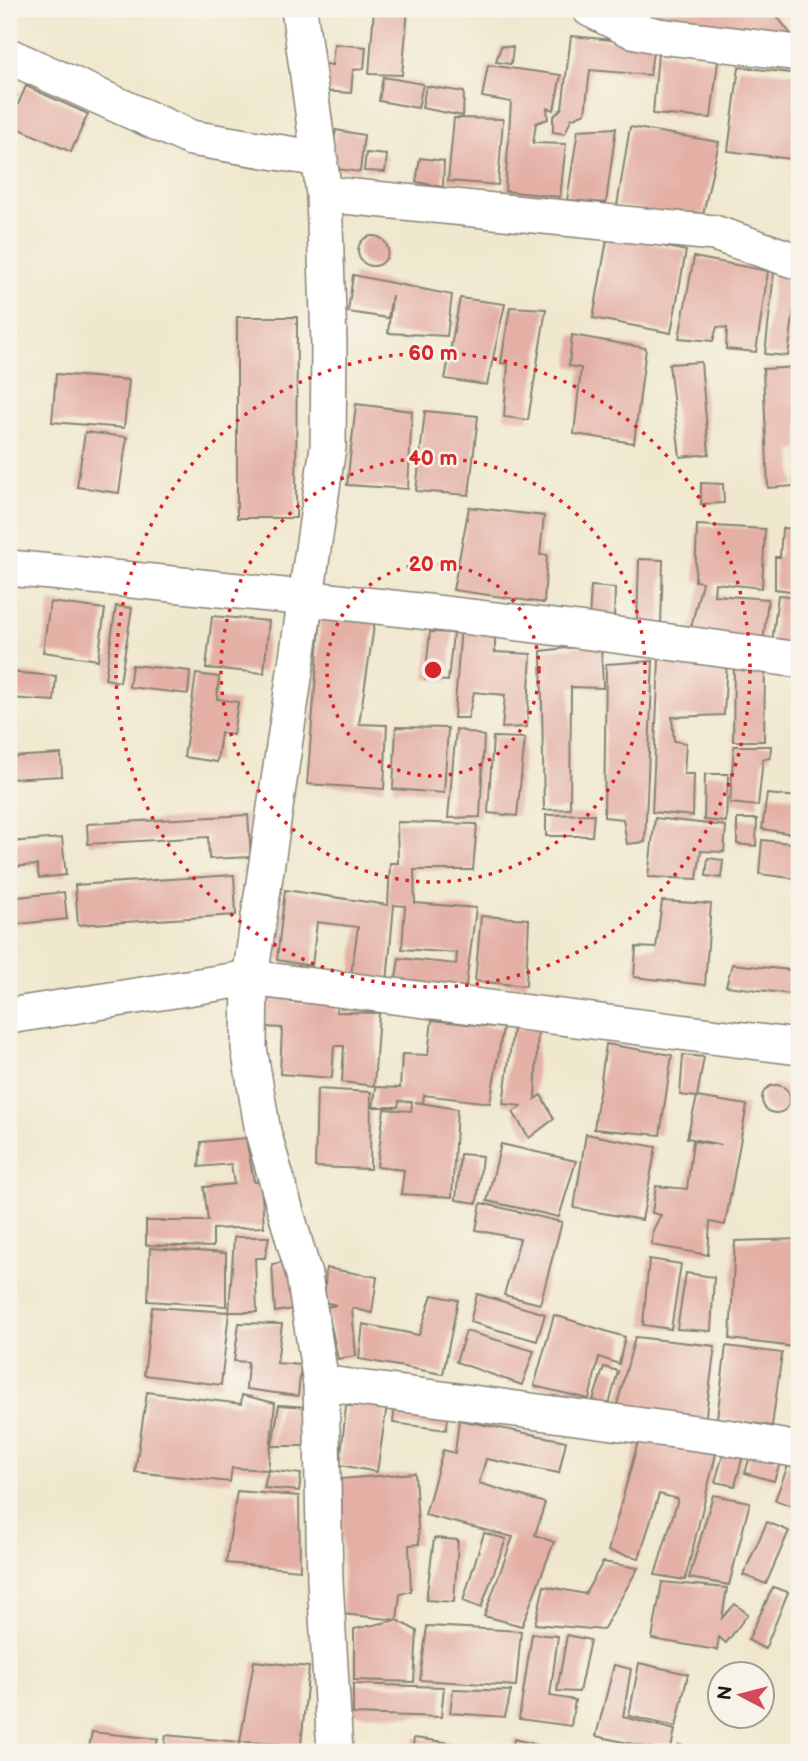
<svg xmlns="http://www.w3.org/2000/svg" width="808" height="1761" viewBox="0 0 808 1761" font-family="'Balsamiq Sans',sans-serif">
<rect width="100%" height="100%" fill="#f7f3e8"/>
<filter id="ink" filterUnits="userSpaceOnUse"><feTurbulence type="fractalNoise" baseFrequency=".0143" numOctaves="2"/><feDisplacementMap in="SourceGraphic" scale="14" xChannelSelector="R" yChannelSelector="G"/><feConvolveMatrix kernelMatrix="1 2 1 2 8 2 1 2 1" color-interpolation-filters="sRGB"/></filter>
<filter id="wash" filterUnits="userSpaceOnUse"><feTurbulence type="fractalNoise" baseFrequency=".00686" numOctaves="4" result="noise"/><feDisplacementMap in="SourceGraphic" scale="28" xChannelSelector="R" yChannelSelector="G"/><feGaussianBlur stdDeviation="1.57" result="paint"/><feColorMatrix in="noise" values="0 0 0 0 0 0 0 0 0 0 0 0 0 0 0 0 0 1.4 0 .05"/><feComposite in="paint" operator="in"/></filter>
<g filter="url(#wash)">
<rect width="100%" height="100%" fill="#f0e8ce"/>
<g id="blocks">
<g fill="#e4b0a6">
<polygon points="374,9 408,9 402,75 369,74"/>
<polygon points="646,9 771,9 790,33 785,41 643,21"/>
<polygon points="571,36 654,44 650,75 590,70 585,113 571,119 565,134 553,132 553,117 562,108"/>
<polygon points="334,44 366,47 364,69 353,70 351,93 321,91 325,64 332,65"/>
<polygon points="501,46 513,47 511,64 496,62"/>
<polygon points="658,52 718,61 711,118 653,114"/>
<polygon points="488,65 561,75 554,110 547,108 548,119 536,123 533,143 566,144 560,197 505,191 511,102 482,97"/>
<polygon points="739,67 799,74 799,160 728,151"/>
<polygon points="383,77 423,84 418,108 379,101"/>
<polygon points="26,86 88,114 71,152 9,124"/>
<polygon points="426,86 464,92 463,116 422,108"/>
<polygon points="9,91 17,95 9,112"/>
<polygon points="454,118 503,119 498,185 448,181"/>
<polygon points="630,127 719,142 702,219 617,206"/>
<polygon points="616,128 606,203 567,200 578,130"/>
<polygon points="336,130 364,135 360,172 328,168"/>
<polygon points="366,153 387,155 385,172 364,171"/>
<polygon points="420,158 444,161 443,187 416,182"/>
<polygon points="608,234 686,251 671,333 593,318"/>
<circle cx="373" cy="251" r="15"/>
<polygon points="694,257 768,271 756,352 726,349 727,328 717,327 713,341 679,338"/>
<polygon points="774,273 799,277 799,309 794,308 788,356 765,354"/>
<polygon points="353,275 452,295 447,336 388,333 392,295 388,318 348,312"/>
<polygon points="460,298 505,304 487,385 445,379"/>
<polygon points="510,307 546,309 528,420 504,417 508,364 501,363"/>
<polygon points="237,317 297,317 296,518 237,518"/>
<polygon points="572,335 646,348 634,443 574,434 581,368 569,366"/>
<polygon points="798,336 799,359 794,359"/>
<polygon points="701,362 709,454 680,457 669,364"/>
<polygon points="799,367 799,450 792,451 794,486 768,488 763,369"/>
<polygon points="56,374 129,380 124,428 52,422"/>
<polygon points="356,404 412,411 408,489 347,485"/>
<polygon points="425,411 478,416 469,495 416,491"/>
<polygon points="85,432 127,437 119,493 77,487"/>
<polygon points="701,483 723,484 724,503 701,504"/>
<polygon points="469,507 544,516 540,555 547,555 544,603 453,590"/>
<polygon points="697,525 765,529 762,588 715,583 714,595 768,599 763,643 690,632 702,582 695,581"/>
<polygon points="782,528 799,529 799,592 775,589 775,557 780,557"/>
<polygon points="639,559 663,560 661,625 637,623"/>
<polygon points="591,586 615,588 614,619 589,619"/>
<polygon points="778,595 799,597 799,648 772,643"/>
<polygon points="50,602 105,609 98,660 43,652"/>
<polygon points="116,606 132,608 120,682 105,679"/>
<polygon points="321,614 375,620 359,724 387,725 384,789 307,784"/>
<polygon points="212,616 269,621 264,673 206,668"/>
<polygon points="461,626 495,632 495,652 531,654 527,727 502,728 505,695 474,692 468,718 454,718"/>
<polygon points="430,632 453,633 448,681 425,679"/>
<polygon points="601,644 603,688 571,687 570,809 544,810 541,651"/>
<polygon points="659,659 727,659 724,715 672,717 674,741 686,743 684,774 694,774 693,816 652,812"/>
<polygon points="653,661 645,842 627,844 623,819 604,817 606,664"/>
<polygon points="734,664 765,665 764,741 733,741"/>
<polygon points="132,665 190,671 188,694 129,687"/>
<polygon points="9,672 56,676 54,701 9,698"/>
<polygon points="196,674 219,677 217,699 238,702 233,735 221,733 217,762 184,757"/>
<polygon points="396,727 448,728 444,793 393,789"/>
<polygon points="456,729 484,736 480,817 448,818"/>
<polygon points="493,737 525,738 517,816 488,813"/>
<polygon points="734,746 771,746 770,758 763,759 758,806 730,803"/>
<polygon points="61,754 62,776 9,779 9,757"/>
<polygon points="705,774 728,774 726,822 704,820"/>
<polygon points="767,794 799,797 799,835 762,829"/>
<polygon points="594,814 592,836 546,836 546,815"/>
<polygon points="248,815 251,857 209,859 208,837 88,844 87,824"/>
<polygon points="655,818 726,826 724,852 701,851 697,879 648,877"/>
<polygon points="737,819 757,819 756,846 737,844"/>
<polygon points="397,822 477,824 473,870 414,870 415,903 476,908 465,993 395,985 399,958 456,964 457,953 402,949 405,906 394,905 387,982 351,975 358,927 317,922 312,966 277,960 285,890 388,905 390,863 398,863"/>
<polygon points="62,838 66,875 39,878 37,865 9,867 9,842"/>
<polygon points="762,840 799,844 799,879 759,874"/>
<polygon points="708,858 723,860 721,878 706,876"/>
<polygon points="234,875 236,915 78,925 75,885"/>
<polygon points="64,892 67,919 9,925 9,898"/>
<polygon points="662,901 711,904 705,985 634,977 636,947 656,948"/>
<polygon points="481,916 529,919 526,986 475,981"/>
<polygon points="732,964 799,971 799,995 726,986"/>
<polygon points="291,994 291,1002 337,1005 336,1012 379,1013 374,1086 342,1082 344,1046 334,1046 332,1078 280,1074 282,1028 264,1027 265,995"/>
<polygon points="432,1020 503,1028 490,1103 424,1095 423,1103 415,1102 457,1109 452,1197 401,1194 404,1170 377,1167 384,1109 411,1111 412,1102 399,1101 398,1107 373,1107 376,1087 400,1088 402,1054 428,1055"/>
<polygon points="538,1028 535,1099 541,1095 554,1119 529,1138 513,1112 522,1106 503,1104 513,1029"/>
<polygon points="606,1044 672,1055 660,1135 594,1129"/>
<polygon points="683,1055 704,1057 697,1097 680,1095"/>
<circle cx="776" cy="1099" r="14"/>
<polygon points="317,1089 371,1092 370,1169 315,1167"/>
<polygon points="697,1097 747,1105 725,1225 710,1222 708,1255 652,1245 653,1230 661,1215 652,1213 656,1186 687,1189 693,1141 722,1145 687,1138"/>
<polygon points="586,1134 656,1147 642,1220 574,1208"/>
<polygon points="246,1138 254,1182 261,1181 264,1227 213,1229 213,1247 146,1245 146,1221 208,1221 204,1187 234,1184 231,1164 199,1167 201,1142"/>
<polygon points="501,1144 576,1161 559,1217 487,1201"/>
<polygon points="460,1154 482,1156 477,1203 456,1200"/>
<polygon points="481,1203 562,1222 540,1304 504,1295 520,1239 476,1230"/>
<polygon points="234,1237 269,1237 265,1258 255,1258 257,1312 229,1312"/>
<polygon points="798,1239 795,1347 730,1339 735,1241"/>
<polygon points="150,1248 226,1253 226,1306 148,1301"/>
<polygon points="649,1259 681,1264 671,1329 643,1325"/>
<polygon points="290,1261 299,1308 275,1312 272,1264"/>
<polygon points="326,1268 377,1277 372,1313 352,1308 356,1356 338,1359 327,1307 336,1305 324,1302"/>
<polygon points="686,1273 714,1277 711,1331 677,1329"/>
<polygon points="477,1294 545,1314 537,1341 470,1322"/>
<polygon points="432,1295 458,1300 443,1374 359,1359 363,1324 419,1335"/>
<polygon points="152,1307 229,1312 221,1385 144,1375"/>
<polygon points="554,1315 625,1337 619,1364 599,1357 589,1399 534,1386"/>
<polygon points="239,1323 282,1324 277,1363 301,1365 298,1396 246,1389 248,1362 234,1361"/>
<polygon points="466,1331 534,1351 522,1385 456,1362"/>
<polygon points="635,1337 715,1346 705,1422 616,1409"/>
<polygon points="726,1346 782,1353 772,1426 717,1418"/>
<polygon points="604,1367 618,1371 609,1405 593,1400"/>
<polygon points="147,1392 241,1404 242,1395 275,1403 268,1470 232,1468 230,1482 135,1472"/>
<polygon points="396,1396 451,1403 446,1430 393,1423"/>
<polygon points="279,1405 308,1407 304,1446 272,1446"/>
<polygon points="387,1405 377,1472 340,1465 346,1406"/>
<polygon points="459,1420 566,1441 559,1473 486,1459 479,1483 545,1503 535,1535 554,1542 522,1626 484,1616 513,1537 425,1515 443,1450 455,1453"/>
<polygon points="640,1435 717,1450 685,1580 655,1575 678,1499 659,1494 639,1558 608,1551"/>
<polygon points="725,1448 744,1451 735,1486 715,1482"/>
<polygon points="751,1453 781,1460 774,1481 745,1473"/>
<polygon points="789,1463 799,1466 797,1508 775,1500"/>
<polygon points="268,1470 301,1474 299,1491 264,1488"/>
<polygon points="415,1473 419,1544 409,1545 411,1591 400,1594 397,1620 417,1631 414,1682 354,1680 354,1629 397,1620 343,1614 341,1479"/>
<polygon points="237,1491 299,1496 300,1570 226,1563"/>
<polygon points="713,1495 750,1502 729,1585 689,1578"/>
<polygon points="799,1517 799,1536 793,1533"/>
<polygon points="767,1522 789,1531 766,1584 743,1575"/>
<polygon points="484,1533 506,1539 481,1608 463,1601"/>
<polygon points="434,1538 458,1540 454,1602 426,1600"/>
<polygon points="603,1562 638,1568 603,1630 535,1624 544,1586 585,1594"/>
<polygon points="662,1582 727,1588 722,1618 735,1604 748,1614 726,1643 719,1637 717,1650 652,1639"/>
<polygon points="773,1587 788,1592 765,1649 748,1640"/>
<polygon points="427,1626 521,1631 516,1686 420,1680"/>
<polygon points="532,1634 558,1636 550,1696 575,1700 571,1726 519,1719"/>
<polygon points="567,1635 590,1640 579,1692 557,1691"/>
<polygon points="254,1661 309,1667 301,1744 240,1742 239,1752 164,1752 166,1735 240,1742"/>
<polygon points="639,1663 688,1674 676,1727 629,1716"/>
<polygon points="614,1665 631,1669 623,1717 675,1730 670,1752 596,1736"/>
<polygon points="353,1684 444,1687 441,1717 353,1714"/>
<polygon points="453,1689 511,1691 505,1717 450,1713"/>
<polygon points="92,1732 158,1739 155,1752 88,1752"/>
<polygon points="414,1738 511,1751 511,1752 412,1752"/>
<polygon points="514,1739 561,1751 561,1752 512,1752"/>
<polygon points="610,1745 636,1751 636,1752 609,1752"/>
<polygon points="679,1745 708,1751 708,1752 678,1752"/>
<polygon points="249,1746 290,1749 290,1752 249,1752"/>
</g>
</g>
</g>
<g filter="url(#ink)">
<use href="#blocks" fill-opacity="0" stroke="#868275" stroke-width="2"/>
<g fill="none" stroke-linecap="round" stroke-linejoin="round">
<g stroke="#868275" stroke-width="38">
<g id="minor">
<polyline points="299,9 324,194 329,345 328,447 250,978 249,1048 263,1132 304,1275 321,1383 325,1581 335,1752"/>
<polyline points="590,9 632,30 659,36 799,53"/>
<polyline points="9,56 191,138 320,159"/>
<polyline points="324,194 714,233 799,262"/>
<path d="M9,568C273,593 536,622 799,660"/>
<polyline points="9,1016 250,978 799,1047"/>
<polyline points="321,1383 726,1437 799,1450"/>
</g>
</g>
<use href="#minor" stroke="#fff" stroke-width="35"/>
</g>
</g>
<g fill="none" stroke="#d62828" stroke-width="3.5" stroke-dasharray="3.5 7">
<circle cx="433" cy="670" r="106"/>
<circle cx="433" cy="670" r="212"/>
<circle cx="433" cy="670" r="317"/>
</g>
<circle cx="433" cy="670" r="10" fill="#d62828" stroke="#f7f3e8" stroke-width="3.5"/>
<g font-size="21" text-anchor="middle" font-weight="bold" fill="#d62828" stroke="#f7f3e8" stroke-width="5" stroke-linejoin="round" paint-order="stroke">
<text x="433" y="360">60 m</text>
<text x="433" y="465">40 m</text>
<text x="433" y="571">20 m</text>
</g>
<rect width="808" height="1761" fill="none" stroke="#f7f3e8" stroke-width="35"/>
<g transform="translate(741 1695) rotate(277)"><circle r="33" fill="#f7f3e8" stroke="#9f9d96" stroke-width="2"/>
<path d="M0-5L12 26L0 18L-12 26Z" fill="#d1495b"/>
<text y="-10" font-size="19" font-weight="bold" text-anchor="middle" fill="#1c1c1c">N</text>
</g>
</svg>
